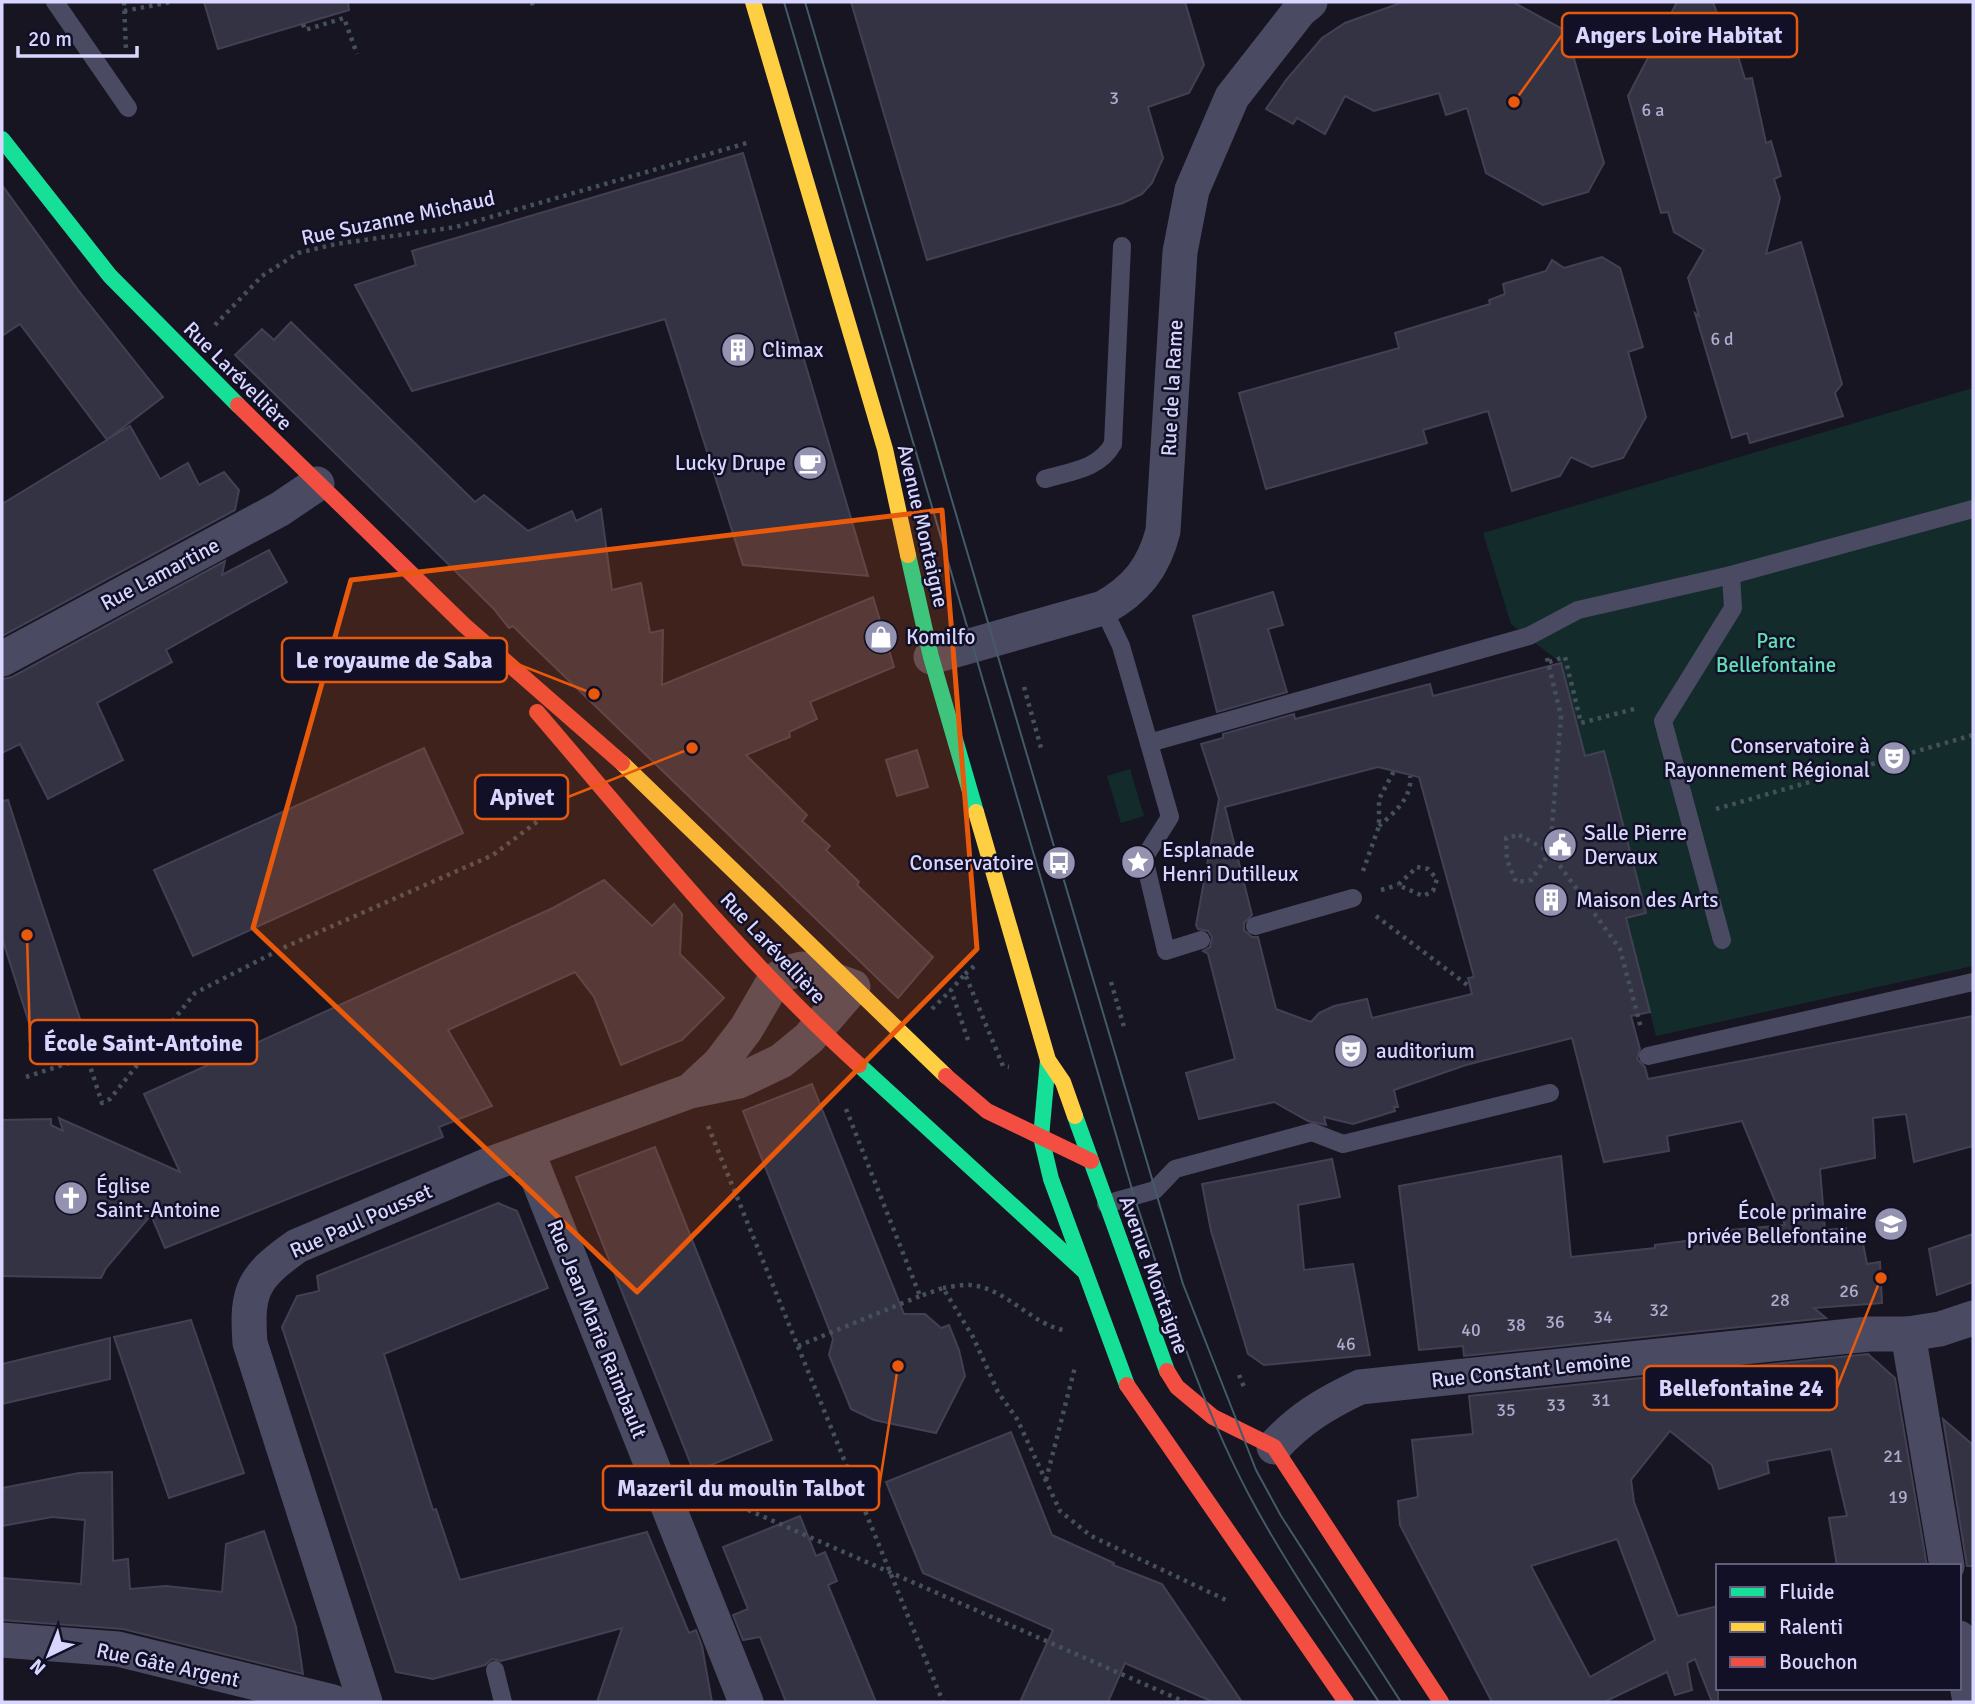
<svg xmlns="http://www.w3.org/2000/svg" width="1975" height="1704" viewBox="0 0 1975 1704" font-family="Signika,sans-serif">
<rect width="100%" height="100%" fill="#161521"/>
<g fill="#132c2b">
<polygon points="1973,388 1973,966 1656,1036 1626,918 1645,912 1604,752 1585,756 1561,663 1511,624 1483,533"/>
<polygon points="1130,769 1144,816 1121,823 1107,776"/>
</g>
<g fill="#343343" stroke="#434054" stroke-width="2" fill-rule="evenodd">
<polygon points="204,2 348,2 349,10 218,49"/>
<polygon points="851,2 1185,2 1204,65 1189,93 1148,107 1163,158 1152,183 1142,194 1123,203 927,260"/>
<polygon points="1403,2 1513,2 1566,31 1604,163 1588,192 1543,205 1486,173 1467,108 1446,115 1439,93 1374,111 1345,96 1325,134 1297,118 1293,124 1266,109 1286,80 1322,38 1345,23"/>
<polygon points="1677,2 1713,2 1731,53 1737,53 1745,79 1752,78 1766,143 1771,141 1781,176 1774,179 1780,198 1766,254 1801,242 1842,384 1835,393 1843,416 1750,443 1747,433 1732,438 1695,313 1699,316 1688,278 1704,250 1674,232 1668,212 1661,213 1628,96"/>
<polygon points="743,153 868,576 743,565 665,319 412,391 355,285 416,265 412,251"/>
<polygon points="2,185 78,290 163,397 108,439 130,426 160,479 188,463 199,485 224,472 239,490 235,510 2,636 2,504 107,440 20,324 2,336"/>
<polygon points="1602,257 1620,268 1643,347 1628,352 1646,417 1623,458 1592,467 1571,457 1560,476 1512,491 1488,411 1423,430 1427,443 1266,489 1239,393 1399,348 1395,333 1490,304 1489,300 1505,294 1503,284 1546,271 1552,260 1564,268"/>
<polygon points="291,322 475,502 484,495 528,531 572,511 576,521 601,509 612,590 641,583 650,633 663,630 662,685 873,597 894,667 810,702 817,719 789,732 790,737 746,755 807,815 802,821 830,846 826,850 859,882 857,885 933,957 898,998 531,644 513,626 509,628 493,608 235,355 262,329 274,340"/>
<polygon points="269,550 287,582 166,650 172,662 97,703 123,760 48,799 20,744 2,753 2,679 12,677 225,561 222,575"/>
<polygon points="1273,592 1283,625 1268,629 1287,692 1217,712 1193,616"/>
<path d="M1561,663L1585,756L1604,751L1646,913L1626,918L1650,1012L1631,1016L1640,1049L1637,1059L1645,1067L1648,1079L1973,1016V1146L1914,1162L1906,1114L1873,1118L1875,1158L1820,1169L1825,1230L1846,1228L1847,1234L1861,1233L1867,1264L1880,1262L1882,1303L1814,1308L1826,1318L1464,1356L1463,1346L1419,1350L1399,1186L1561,1156L1571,1257L1655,1248V1245L1709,1238L1708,1232L1785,1225L1742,1121L1667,1136L1669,1151L1604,1162L1572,1038L1466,1065L1394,1090L1398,1107H1394L1395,1111L1353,1124L1324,1117L1326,1125L1308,1121L1274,1102L1199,1119L1186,1073L1235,1059L1208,954L1203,951L1210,947L1212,937L1208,931L1198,929L1196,925L1219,799L1201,744L1223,738V734L1294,714L1295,719L1430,684L1433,696ZM1378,767L1419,777L1474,977L1468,978L1472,994L1372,1018L1367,999L1334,1006L1319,1013L1311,1022L1276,1009L1258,937H1252L1244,930V923L1252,915L1225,807Z"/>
<polygon points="424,748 463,833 193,956 154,870"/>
<polygon points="917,750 928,787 897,796 886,760"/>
<polygon points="8,800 40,899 91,1052 38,1051 2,938 2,801"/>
<polygon points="604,880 652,926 674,904 682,914 680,954 724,998 682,1040 621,1065 594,997 575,972 448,1030 492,1106 439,1127 443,1137 165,1248 151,1215 106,1268 101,1278 2,1276 2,1120 51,1119 51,1125 63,1131 59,1118 180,1172 144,1094 553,908"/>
<polygon points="812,1084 904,1314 925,1314 941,1328 949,1325 959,1350 965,1376 936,1433 874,1420 851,1409 829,1355 833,1339 743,1111"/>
<polygon points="655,1147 772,1440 694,1472 576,1177"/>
<polygon points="1332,1159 1340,1197 1298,1205 1304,1270 1353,1264 1370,1355 1264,1365 1248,1354 1211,1231 1202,1184"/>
<polygon points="498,1203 517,1211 548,1288 384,1354 433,1510 436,1509 460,1580 647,1532 689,1633 696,1630 702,1646 712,1702 597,1702 622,1628 501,1661 492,1659 485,1665 433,1679 396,1672 282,1327 297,1296 319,1291 317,1276"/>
<polygon points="1973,1234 1973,1282 1937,1295 1929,1249"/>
<polygon points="191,1320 244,1473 169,1498 114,1337"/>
<polygon points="110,1338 110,1379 2,1404 2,1364"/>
<path d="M1868,1354L1895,1378L1927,1566H1837L1829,1518L1847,1516L1831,1449L1767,1461L1769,1473L1719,1489L1712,1465L1670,1431L1631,1480L1634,1502L1678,1616L1718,1606V1702H1712L1695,1659L1687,1663L1692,1690L1675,1695L1667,1672L1604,1702H1492L1400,1525L1398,1501L1418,1497L1412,1440L1473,1434L1469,1396ZM1617,1539L1655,1640L1590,1677L1531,1566Z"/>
<polygon points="1943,1419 1973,1445 1973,1566 1967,1566"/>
<polygon points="1011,1432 1052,1535 1114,1563 1113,1565 1162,1584 1242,1702 1213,1702 1125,1663 1108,1702 1020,1702 1053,1630 923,1573 886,1482"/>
<polygon points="112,1472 113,1561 128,1559 130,1589 166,1586 222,1592 226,1544 264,1531 296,1627 303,1674 123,1629 2,1620 2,1578 81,1584 85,1520 52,1517 2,1526 2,1488 79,1473"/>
<polygon points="800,1516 816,1556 825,1552 837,1581 828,1585 876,1702 786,1702 760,1637 743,1640 733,1615 748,1609 723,1547"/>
</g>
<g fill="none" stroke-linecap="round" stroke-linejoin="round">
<g stroke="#44515d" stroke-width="4.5" stroke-dasharray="3.5 5" stroke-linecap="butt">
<polyline points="124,2 126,51"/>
<polyline points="532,2 533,10"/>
<polyline points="124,11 171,2"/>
<polyline points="303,24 305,30 344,18 357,54"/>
<polyline points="215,325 262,276 298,253 336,244 456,227 747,143"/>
<polyline points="1547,658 1561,716 1550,852 1620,949 1641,1028"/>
<polyline points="1549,662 1565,657 1581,723 1638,708"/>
<polyline points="1024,687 1041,748"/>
<polyline points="1716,809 1973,735"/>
<path d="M1379,826C1393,814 1413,797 1410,776"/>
<polygon points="1519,835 1550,852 1531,880 1516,882 1507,860 1506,838"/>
<polygon points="1417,867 1428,869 1437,879 1433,891 1423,896 1398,885"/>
<polyline points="1363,871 1379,826 1379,799 1394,771"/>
<polyline points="1381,890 1398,885"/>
<polyline points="1376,916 1470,987"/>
<polyline points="965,974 978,963"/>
<polyline points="1111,982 1124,1027"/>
<polyline points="932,1009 951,990"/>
<polyline points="968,1040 951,990 965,974 1003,1066 1009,1067"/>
<polyline points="26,1077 87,1057 102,1103 110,1099 195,993 285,947 493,855 546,815"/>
<polyline points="846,1109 920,1296 943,1288 973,1337 998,1392 1017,1419 1060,1511 1091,1536 1226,1600"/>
<polyline points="708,1126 943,1702"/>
<path d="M943,1288C951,1287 962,1284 970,1285C1006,1288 1030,1323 1063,1330"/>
<polyline points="798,1346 920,1296"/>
<polyline points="1239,1375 1244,1387"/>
<polyline points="1046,1480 1075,1367"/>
<polyline points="708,1508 730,1502 1185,1702"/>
</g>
<g stroke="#4a4b62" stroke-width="18">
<polyline points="55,2 128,108"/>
<path d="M1045,479C1072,471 1099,469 1113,444L1122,246"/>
<polyline points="1103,608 1121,646 1149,743 1529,636 1578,610 1731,575 1973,509"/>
<polyline points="1149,743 1170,817 1144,858 1166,951 1201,940"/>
<polyline points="1255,926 1353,898"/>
<polyline points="1722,940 1663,721 1733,608 1731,575"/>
<polyline points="1648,1056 1973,982"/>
<polyline points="1106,1204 1155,1190 1175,1169 1312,1132 1343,1144 1550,1093"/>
<polyline points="495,1670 503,1702"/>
</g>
<g stroke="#4a4b62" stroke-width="35">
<path d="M931,657L1103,608C1136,590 1154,567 1163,531L1180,252L1192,190L1232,97L1300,10L1310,2"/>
<polyline points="2,659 280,509 317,484"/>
<polyline points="527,1151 746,1702"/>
<polyline points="1908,1334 1940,1329 1973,1318"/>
<path d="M1274,1447C1299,1419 1326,1403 1360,1387L1869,1334H1908L1947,1566"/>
<polyline points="1959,1638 1970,1702"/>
<polyline points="2,1640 118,1649 333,1702"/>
<path d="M365,1702L250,1343C246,1290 253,1277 297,1246L488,1165L690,1091L739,1081L781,1061L809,1038L853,987L802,969L786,973L774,981L746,1029L720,1063L690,1091"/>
</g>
<g stroke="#16e098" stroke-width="16">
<polyline points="2,139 110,276 238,405"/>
<polyline points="908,555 931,657 976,812"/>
<polyline points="1048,1060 1041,1137 1051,1179 1127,1385"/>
<polyline points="859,1065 1083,1270"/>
<polyline points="1075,1116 1167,1371"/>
</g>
<g stroke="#ffcf43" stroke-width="16">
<polyline points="753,2 885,449 908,555"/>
<polyline points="622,763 946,1076"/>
<polyline points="976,812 1048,1060 1063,1082 1075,1116"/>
</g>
<g stroke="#f24e42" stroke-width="16">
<polyline points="238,405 464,625 622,763"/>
<path d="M537,712C640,832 741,958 859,1065"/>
<polyline points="946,1076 987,1111 1091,1161"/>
<polyline points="1167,1371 1177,1387 1213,1417 1274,1447 1441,1702"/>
<polyline points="1127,1385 1346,1702"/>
</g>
<g stroke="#435b69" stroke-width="2">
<path d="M784,2L1134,1196C1169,1302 1202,1410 1256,1508C1293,1575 1337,1638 1379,1702"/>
<polyline points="805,2 1183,1284 1256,1470 1281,1516 1401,1702"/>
</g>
</g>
<path fill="#e8590c" fill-opacity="0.2" stroke="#e8590c" stroke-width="5" stroke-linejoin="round" d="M942,510L977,949L637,1292L253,928L351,580Z"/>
<defs>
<g id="building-disc" transform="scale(1.75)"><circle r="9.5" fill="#9492b1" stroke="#121026"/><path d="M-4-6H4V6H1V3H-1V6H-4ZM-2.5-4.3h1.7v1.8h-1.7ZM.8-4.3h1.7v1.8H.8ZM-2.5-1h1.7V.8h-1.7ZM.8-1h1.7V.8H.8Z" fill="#fff"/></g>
<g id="cafe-disc" transform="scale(1.75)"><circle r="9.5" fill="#9492b1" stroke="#121026"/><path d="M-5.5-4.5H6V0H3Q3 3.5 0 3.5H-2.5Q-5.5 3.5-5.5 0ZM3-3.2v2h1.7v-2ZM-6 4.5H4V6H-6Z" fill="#fff"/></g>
<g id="shop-disc" transform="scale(1.75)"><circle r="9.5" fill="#9492b1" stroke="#121026"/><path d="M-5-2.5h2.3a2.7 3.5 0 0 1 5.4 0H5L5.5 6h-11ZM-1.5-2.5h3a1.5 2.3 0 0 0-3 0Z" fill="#fff"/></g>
<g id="theatre-disc" transform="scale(1.75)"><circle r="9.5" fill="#9492b1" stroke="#121026"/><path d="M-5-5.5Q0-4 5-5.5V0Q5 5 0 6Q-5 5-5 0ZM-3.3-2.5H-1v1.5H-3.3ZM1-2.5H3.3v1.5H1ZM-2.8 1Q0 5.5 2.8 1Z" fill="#fff"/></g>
<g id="civic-disc" transform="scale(1.75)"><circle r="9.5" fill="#9492b1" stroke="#121026"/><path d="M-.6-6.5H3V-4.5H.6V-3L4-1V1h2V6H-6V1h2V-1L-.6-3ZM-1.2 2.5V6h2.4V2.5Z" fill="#fff"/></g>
<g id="sight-disc" transform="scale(1.75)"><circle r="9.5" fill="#9492b1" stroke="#121026"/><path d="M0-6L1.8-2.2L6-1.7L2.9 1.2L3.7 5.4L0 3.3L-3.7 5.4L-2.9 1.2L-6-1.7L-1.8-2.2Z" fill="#fff"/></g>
<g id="bus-disc" transform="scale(1.75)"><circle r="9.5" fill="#9492b1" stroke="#121026"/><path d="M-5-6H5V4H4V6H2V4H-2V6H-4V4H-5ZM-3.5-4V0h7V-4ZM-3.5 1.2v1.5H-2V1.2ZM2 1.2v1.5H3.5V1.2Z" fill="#fff"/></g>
<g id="church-disc" transform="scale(1.75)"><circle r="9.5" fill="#9492b1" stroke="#121026"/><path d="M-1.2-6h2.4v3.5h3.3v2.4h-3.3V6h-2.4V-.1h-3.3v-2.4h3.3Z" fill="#fff"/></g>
<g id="school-disc" transform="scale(1.75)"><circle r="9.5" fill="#9492b1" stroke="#121026"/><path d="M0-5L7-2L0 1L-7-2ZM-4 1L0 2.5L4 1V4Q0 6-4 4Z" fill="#fff"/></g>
</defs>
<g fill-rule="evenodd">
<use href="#building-disc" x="738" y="350"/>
<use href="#cafe-disc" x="810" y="463"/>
<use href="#shop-disc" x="881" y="637"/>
<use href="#theatre-disc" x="1894" y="758"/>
<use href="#civic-disc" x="1560" y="845"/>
<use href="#sight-disc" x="1138" y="862"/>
<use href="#bus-disc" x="1059" y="863"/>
<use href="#building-disc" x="1551" y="900"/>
<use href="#theatre-disc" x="1351" y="1051"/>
<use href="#church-disc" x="71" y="1198"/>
<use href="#school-disc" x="1891" y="1224"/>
</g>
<g text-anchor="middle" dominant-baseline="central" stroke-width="5" stroke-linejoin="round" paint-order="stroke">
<g font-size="18" fill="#afadcf">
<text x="1114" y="98">3</text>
<text x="1653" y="110">6 a</text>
<text x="1722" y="339">6 d</text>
<text x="1849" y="1291">26</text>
<text x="1780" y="1300">28</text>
<text x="1659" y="1310">32</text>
<text x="1603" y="1317">34</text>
<text x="1555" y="1322">36</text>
<text x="1516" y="1325">38</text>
<text x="1471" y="1330">40</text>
<text x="1346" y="1344">46</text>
<text x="1601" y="1400">31</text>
<text x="1556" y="1405">33</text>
<text x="1506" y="1410">35</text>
<text x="1893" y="1456">21</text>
<text x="1898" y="1497">19</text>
</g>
<g font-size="21" fill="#d8d6fe" stroke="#121026">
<text transform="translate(398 218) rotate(-12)">Rue Suzanne Michaud</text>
<text transform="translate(238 376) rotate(45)">Rue Larévellière</text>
<text transform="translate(1172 388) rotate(-87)">Rue de la Rame</text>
<text transform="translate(923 526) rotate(77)">Avenue Montaigne</text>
<text transform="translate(160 574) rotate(-28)">Rue Lamartine</text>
<text transform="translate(773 948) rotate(47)">Rue Larévellière</text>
<text transform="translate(361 1221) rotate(-24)">Rue Paul Pousset</text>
<text transform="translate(1154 1275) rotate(70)">Avenue Montaigne</text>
<text transform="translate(597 1329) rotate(68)">Rue Jean Marie Raimbault</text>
<text transform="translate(1531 1370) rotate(-6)">Rue Constant Lemoine</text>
<text transform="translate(168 1665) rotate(12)">Rue Gâte Argent</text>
</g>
<g font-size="21" fill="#d8d6fe" stroke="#121026" text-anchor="start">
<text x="762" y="350">Climax</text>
<text x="786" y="463" text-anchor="end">Lucky Drupe</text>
<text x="906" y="637">Komilfo</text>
<text x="1870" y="746" text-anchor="end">Conservatoire à<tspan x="1870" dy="24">Rayonnement Régional</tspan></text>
<text x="1584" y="833">Salle Pierre<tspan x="1584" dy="24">Dervaux</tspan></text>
<text x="1162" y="850">Esplanade<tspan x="1162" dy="24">Henri Dutilleux</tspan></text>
<text x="1034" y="863" text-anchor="end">Conservatoire</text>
<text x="1576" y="900">Maison des Arts</text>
<text x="1376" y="1051">auditorium</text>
<text x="96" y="1186">Église<tspan x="96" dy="24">Saint-Antoine</tspan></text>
<text x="1867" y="1212" text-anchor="end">École primaire<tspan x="1867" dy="24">privée Bellefontaine</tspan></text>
</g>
<g font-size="21" fill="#63deb6" stroke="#121026">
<text x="1776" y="641">Parc<tspan x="1776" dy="24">Bellefontaine</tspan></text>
</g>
</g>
<path fill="none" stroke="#e8590c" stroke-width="2.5" d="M1514 102L1562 35M594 694L507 660M692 748L568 797M27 935L30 1042M1881 1278L1837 1388M898 1366L879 1488"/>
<g fill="#e8590c" stroke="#121026" stroke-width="2.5">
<circle cx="1514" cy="102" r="7"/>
<circle cx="594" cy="694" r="7"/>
<circle cx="692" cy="748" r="7"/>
<circle cx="27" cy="935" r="7"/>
<circle cx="1881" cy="1278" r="7"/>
<circle cx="898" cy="1366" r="7"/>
</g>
<g fill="#121026" stroke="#e8590c" stroke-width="2.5">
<rect x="1562" y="13" width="235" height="44" rx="7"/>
<rect x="282" y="638" width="225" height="44" rx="7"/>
<rect x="475" y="775" width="93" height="44" rx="7"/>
<rect x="30" y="1020" width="227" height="44" rx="7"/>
<rect x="1644" y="1366" width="193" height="44" rx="7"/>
<rect x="603" y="1466" width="276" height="44" rx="7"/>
</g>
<g font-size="23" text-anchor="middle" font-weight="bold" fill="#d8d6fe">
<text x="1679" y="43">Angers Loire Habitat</text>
<text x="394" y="668">Le royaume de Saba</text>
<text x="522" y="805">Apivet</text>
<text x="143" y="1051">École Saint-Antoine</text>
<text x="1741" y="1396">Bellefontaine 24</text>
<text x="741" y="1496">Mazeril du moulin Talbot</text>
</g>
<rect width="1975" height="1704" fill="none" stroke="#d8d6fe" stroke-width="7"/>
<rect x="1716" y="1564" width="245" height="126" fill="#121026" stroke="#615f7c" stroke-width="2"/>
<rect x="1730" y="1587" width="35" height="10" fill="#16e098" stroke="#615f7c" stroke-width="2"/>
<text x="1779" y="1599" font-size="21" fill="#d8d6fe">Fluide</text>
<rect x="1730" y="1622" width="35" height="10" fill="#ffcf43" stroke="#615f7c" stroke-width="2"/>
<text x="1779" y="1634" font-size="21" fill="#d8d6fe">Ralenti</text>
<rect x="1730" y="1657" width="35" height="10" fill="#f24e42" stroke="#615f7c" stroke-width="2"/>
<text x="1779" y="1669" font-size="21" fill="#d8d6fe">Bouchon</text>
<g transform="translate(49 1655) rotate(223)" stroke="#121026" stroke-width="5" paint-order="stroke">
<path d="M0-5L12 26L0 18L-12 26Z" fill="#d8d6fe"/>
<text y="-10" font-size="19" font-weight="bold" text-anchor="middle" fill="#d8d6fe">N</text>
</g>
<path d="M18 46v10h119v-10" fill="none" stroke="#d8d6fe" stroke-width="3.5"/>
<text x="28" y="46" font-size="21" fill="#d8d6fe" stroke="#121026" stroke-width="5" paint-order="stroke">20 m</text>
</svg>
